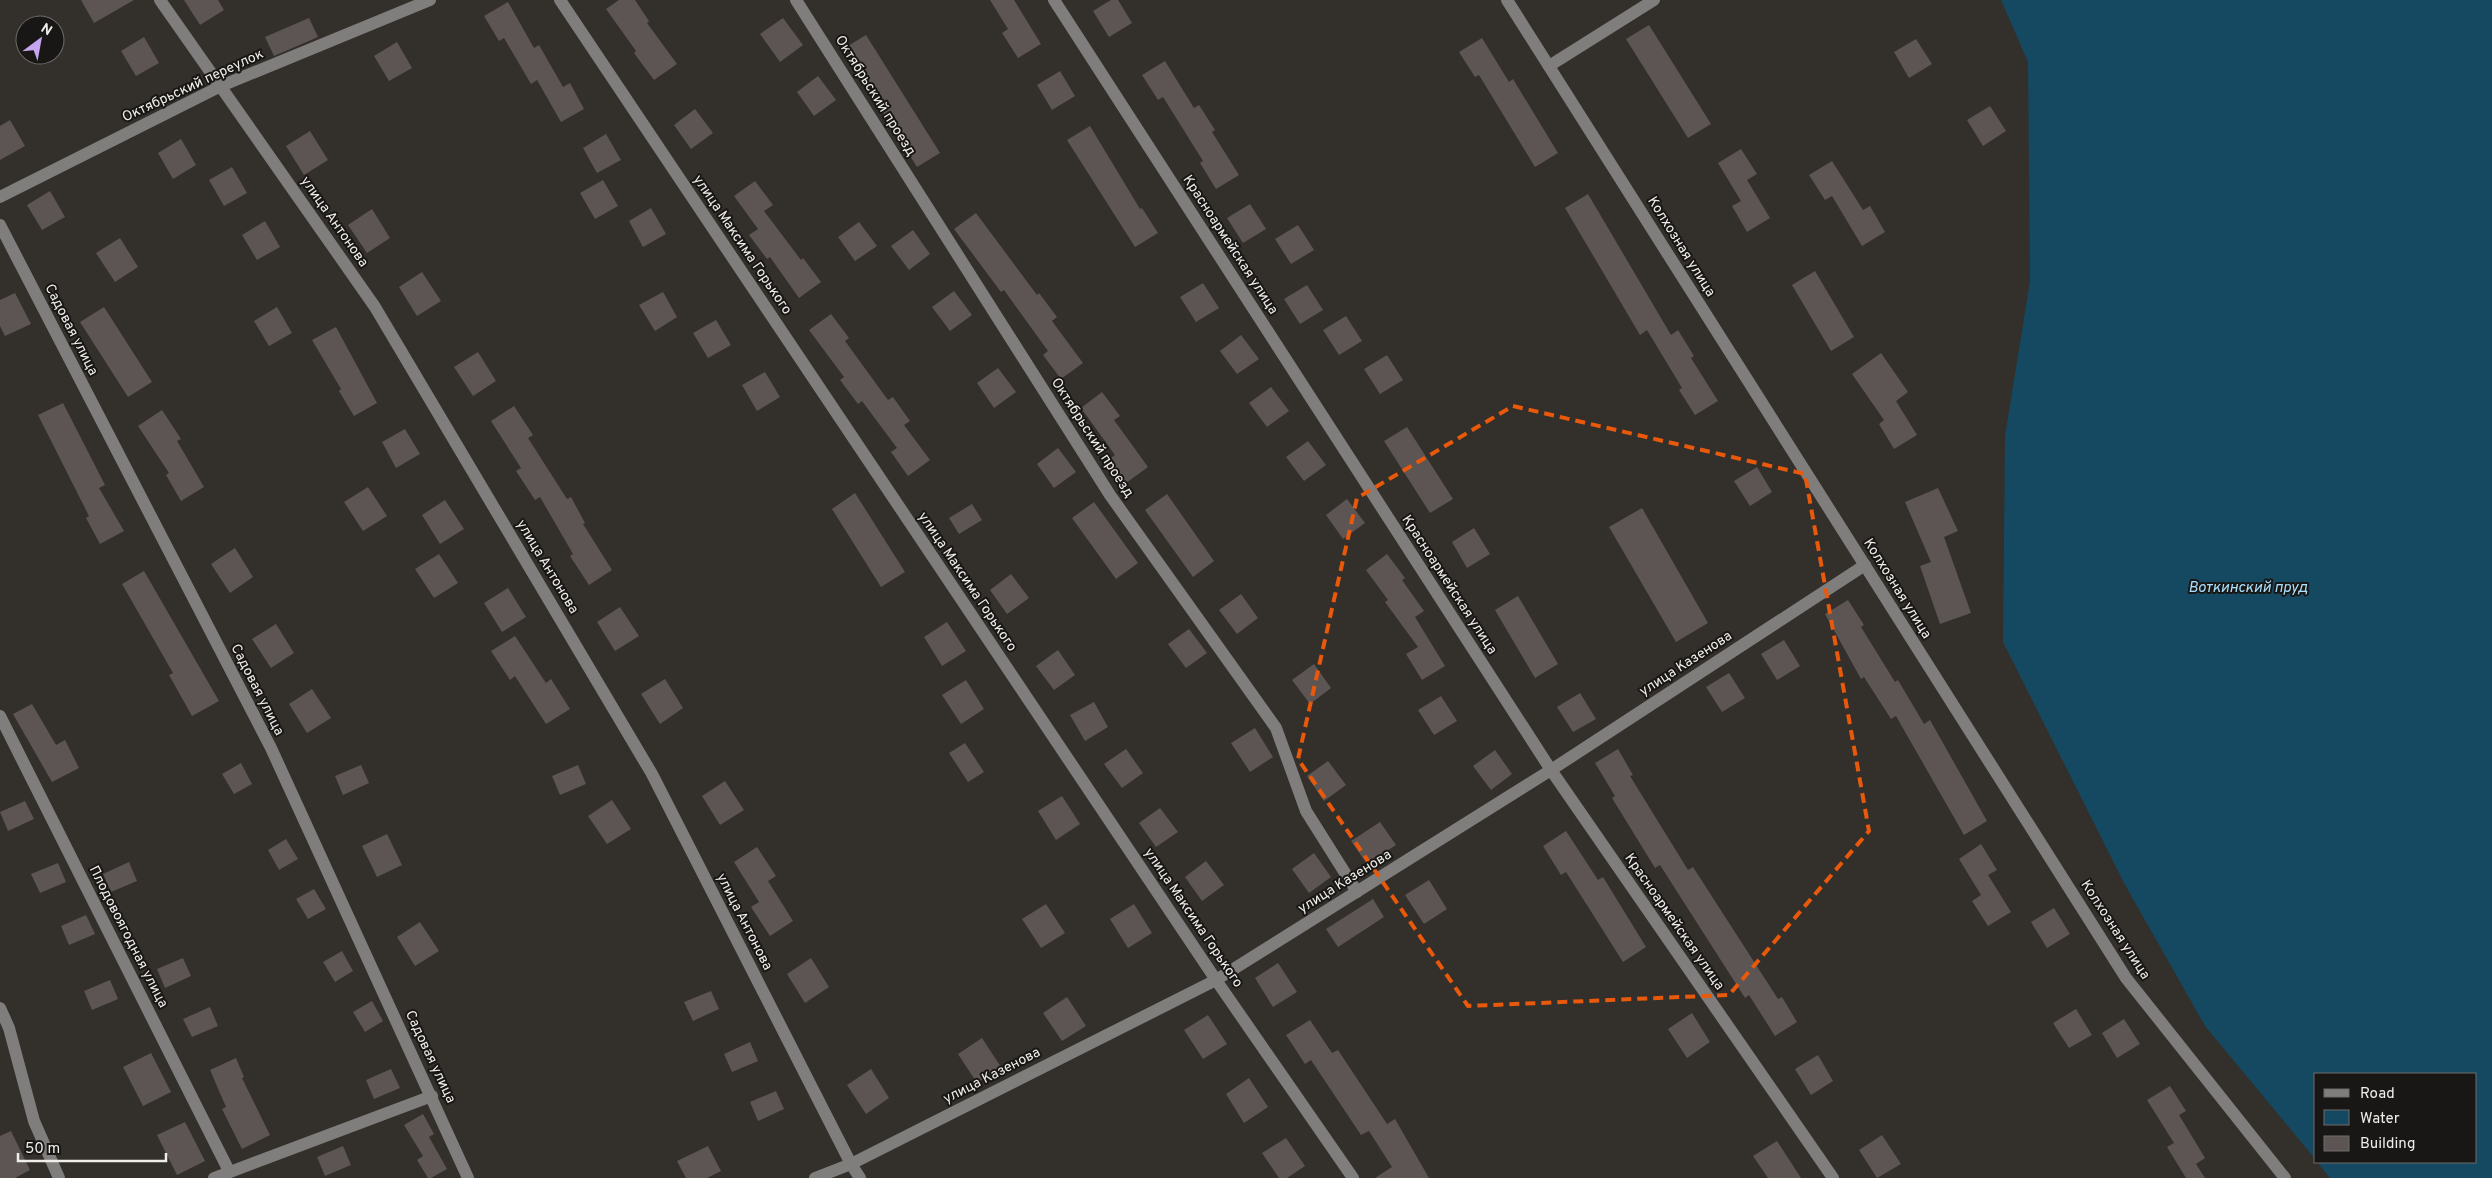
<svg xmlns="http://www.w3.org/2000/svg" width="2492" height="1178" viewBox="0 0 2492 1178" font-family="Overpass,sans-serif">
<rect width="100%" height="100%" fill="#332f2a"/>
<polygon fill="#154961" points="2001,0 2492,0 2492,1178 2330,1178 2317,1162 2476,1162 2476,1074 2316,1074 2316,1160 2205,1026 2124,883 2003,642 2005,436 2030,281 2028,62"/>
<g fill="#5d5554">
<polygon points="81,0 134,0 94,23"/>
<polygon points="184,0 218,0 224,10 200,25"/>
<polygon points="619,0 635,0 649,21 647,23 677,64 654,80 634,53 636,51 606,9"/>
<polygon points="990,0 1014,0 1041,44 1018,58 1002,33 1008,29"/>
<polygon points="1111,0 1118,0 1132,23 1109,37 1093,11"/>
<polygon points="508,2 534,48 539,45 563,87 570,83 584,109 561,122 537,80 531,84 504,38 499,41 484,16"/>
<polygon points="309,18 318,37 274,56 265,37"/>
<polygon points="783,18 803,45 780,62 760,34"/>
<polygon points="1649,25 1711,124 1688,138 1626,39"/>
<polygon points="866,35 940,153 917,167 843,49"/>
<polygon points="144,37 159,63 136,76 121,51"/>
<polygon points="1482,38 1509,82 1513,79 1558,153 1535,167 1479,75 1475,77 1459,52"/>
<polygon points="1916,39 1932,64 1909,78 1894,52"/>
<polygon points="397,42 412,68 389,81 374,56"/>
<polygon points="1165,61 1194,108 1199,105 1215,130 1212,132 1239,175 1216,189 1200,163 1203,161 1163,97 1158,100 1142,75"/>
<polygon points="1060,71 1075,96 1052,110 1037,85"/>
<polygon points="818,76 836,100 814,116 797,92"/>
<polygon points="1990,106 2006,131 1983,146 1967,120"/>
<polygon points="695,109 713,133 691,149 674,125"/>
<polygon points="10,120 25,146 0,160 0,126"/>
<polygon points="1090,126 1140,209 1142,208 1158,233 1135,247 1067,140"/>
<polygon points="310,131 328,160 304,175 286,146"/>
<polygon points="606,134 621,160 597,173 583,148"/>
<polygon points="181,139 196,165 173,179 158,153"/>
<polygon points="1741,149 1757,174 1747,180 1770,218 1747,232 1732,206 1741,201 1718,163"/>
<polygon points="1832,161 1863,210 1870,206 1885,232 1862,246 1832,196 1825,200 1809,175"/>
<polygon points="232,167 247,193 224,206 209,180"/>
<polygon points="603,180 618,206 595,219 580,193"/>
<polygon points="755,181 773,205 764,211 801,260 803,258 821,282 799,298 770,257 767,259 749,235 758,229 734,196"/>
<polygon points="50,191 65,217 42,230 27,205"/>
<polygon points="1588,194 1671,335 1678,330 1694,356 1691,358 1718,401 1695,415 1679,390 1682,388 1647,330 1640,335 1565,208"/>
<polygon points="1250,204 1266,229 1243,243 1227,218"/>
<polygon points="651,208 666,234 643,247 629,221"/>
<polygon points="372,209 390,238 367,253 348,225"/>
<polygon points="976,213 1037,295 1039,293 1057,317 1052,321 1083,363 1061,379 1043,355 1048,351 1004,290 1001,292 954,229"/>
<polygon points="265,221 280,247 257,260 242,235"/>
<polygon points="859,222 877,246 855,261 838,237"/>
<polygon points="1298,225 1314,250 1291,264 1275,239"/>
<polygon points="913,230 930,254 909,270 891,246"/>
<polygon points="120,238 138,267 115,282 96,253"/>
<polygon points="1815,271 1854,337 1831,351 1792,285"/>
<polygon points="422,272 441,301 417,316 399,287"/>
<polygon points="1203,283 1219,308 1196,322 1180,297"/>
<polygon points="1307,285 1323,310 1300,324 1284,299"/>
<polygon points="954,291 972,315 950,331 932,307"/>
<polygon points="663,292 677,317 655,331 639,305"/>
<polygon points="15,293 31,324 5,336 0,326 0,300"/>
<polygon points="104,307 152,382 128,397 80,322"/>
<polygon points="277,307 292,333 269,346 254,321"/>
<polygon points="831,314 849,338 845,341 888,400 893,397 910,421 904,425 930,460 908,476 891,452 897,448 862,401 858,404 840,380 844,377 809,330"/>
<polygon points="1346,316 1362,341 1339,355 1323,330"/>
<polygon points="716,320 731,345 708,358 693,333"/>
<polygon points="336,327 377,403 354,416 339,391 341,389 312,340"/>
<polygon points="1241,335 1259,359 1237,374 1220,351"/>
<polygon points="478,352 496,381 473,396 454,367"/>
<polygon points="1881,353 1908,392 1896,401 1917,435 1894,449 1879,424 1884,420 1852,374"/>
<polygon points="1387,355 1403,380 1380,394 1364,369"/>
<polygon points="998,368 1016,392 994,408 977,383"/>
<polygon points="765,372 780,397 757,411 742,385"/>
<polygon points="1271,387 1289,411 1267,427 1249,403"/>
<polygon points="1102,392 1120,416 1114,420 1148,467 1126,483 1109,459 1115,455 1081,408"/>
<polygon points="63,403 105,485 99,488 124,531 100,544 86,518 89,516 38,415"/>
<polygon points="514,406 533,435 528,438 567,499 571,497 585,523 583,524 612,570 589,585 570,556 573,554 540,497 535,500 516,471 521,468 491,421"/>
<polygon points="162,410 181,439 177,441 204,487 181,501 166,475 169,473 138,426"/>
<polygon points="1407,427 1453,499 1430,513 1384,441"/>
<polygon points="405,429 420,454 396,468 382,442"/>
<polygon points="1308,441 1326,465 1304,481 1286,457"/>
<polygon points="1058,448 1076,472 1054,488 1037,464"/>
<polygon points="1757,467 1772,492 1750,506 1734,481"/>
<polygon points="368,487 387,516 363,531 344,502"/>
<polygon points="1938,488 1958,531 1944,537 1971,613 1940,624 1920,566 1931,562 1905,502"/>
<polygon points="855,493 905,572 881,587 832,509"/>
<polygon points="1167,494 1214,561 1193,577 1145,510"/>
<polygon points="1347,499 1365,523 1343,539 1326,515"/>
<polygon points="445,500 464,529 440,544 422,515"/>
<polygon points="1094,502 1138,563 1116,579 1072,518"/>
<polygon points="972,504 982,520 959,534 949,518"/>
<polygon points="1642,508 1708,623 1676,642 1609,527"/>
<polygon points="1474,528 1490,554 1467,568 1452,542"/>
<polygon points="235,548 253,577 230,593 211,564"/>
<polygon points="439,554 458,583 434,598 415,569"/>
<polygon points="1387,554 1405,578 1402,580 1424,611 1415,617 1445,666 1422,680 1406,654 1418,647 1385,602 1388,600 1366,570"/>
<polygon points="144,571 219,701 192,716 169,675 173,673 122,584"/>
<polygon points="1011,574 1029,598 1007,614 990,590"/>
<polygon points="508,588 526,617 502,632 484,603"/>
<polygon points="1241,594 1258,618 1237,634 1219,610"/>
<polygon points="1518,596 1558,664 1535,678 1495,610"/>
<polygon points="1848,600 1864,625 1861,627 1895,682 1898,680 1924,724 1930,720 1987,821 1964,835 1896,716 1891,719 1864,677 1861,679 1825,614"/>
<polygon points="620,607 639,636 615,651 597,622"/>
<polygon points="947,622 966,651 942,666 924,637"/>
<polygon points="276,624 294,653 271,668 252,639"/>
<polygon points="1189,629 1207,653 1186,668 1168,644"/>
<polygon points="515,636 546,683 551,679 570,709 546,724 515,676 510,680 491,651"/>
<polygon points="1784,640 1800,666 1777,680 1761,654"/>
<polygon points="1058,650 1075,675 1054,690 1036,666"/>
<polygon points="1314,664 1331,688 1310,704 1292,680"/>
<polygon points="1729,673 1745,698 1722,712 1706,687"/>
<polygon points="665,679 683,708 660,724 641,694"/>
<polygon points="966,680 984,709 961,724 942,695"/>
<polygon points="312,689 331,718 307,733 289,704"/>
<polygon points="1580,693 1596,719 1573,732 1557,707"/>
<polygon points="1441,696 1457,721 1434,735 1418,710"/>
<polygon points="1094,702 1108,727 1085,741 1070,715"/>
<polygon points="32,704 56,745 65,740 79,768 52,782 13,714"/>
<polygon points="1255,728 1273,757 1250,772 1231,743"/>
<polygon points="965,743 984,772 968,782 949,753"/>
<polygon points="1126,749 1143,773 1122,788 1104,764"/>
<polygon points="1618,749 1633,775 1630,776 1688,870 1693,867 1778,999 1782,997 1797,1022 1775,1036 1749,995 1745,998 1660,865 1655,868 1612,798 1615,796 1595,763"/>
<polygon points="1495,750 1512,774 1491,790 1473,766"/>
<polygon points="1328,761 1346,785 1324,801 1307,776"/>
<polygon points="241,763 252,784 234,794 222,774"/>
<polygon points="361,765 369,783 343,795 335,776"/>
<polygon points="578,765 586,784 560,795 552,776"/>
<polygon points="725,781 744,810 720,825 702,796"/>
<polygon points="1062,796 1080,824 1056,840 1038,811"/>
<polygon points="612,800 631,829 607,844 588,816"/>
<polygon points="25,801 34,819 8,831 0,812"/>
<polygon points="1160,808 1178,832 1156,847 1139,823"/>
<polygon points="1380,822 1396,845 1367,864 1351,841"/>
<polygon points="1566,831 1598,880 1603,877 1646,947 1623,962 1566,872 1561,875 1543,846"/>
<polygon points="387,834 402,865 377,877 362,846"/>
<polygon points="286,839 298,859 279,870 268,850"/>
<polygon points="1981,844 1997,870 1988,875 2011,912 1988,926 1972,901 1981,895 1959,859"/>
<polygon points="757,847 776,876 768,881 793,921 770,936 751,907 759,902 734,862"/>
<polygon points="1314,853 1331,877 1309,893 1292,869"/>
<polygon points="1206,861 1224,885 1202,901 1185,877"/>
<polygon points="129,862 137,881 111,892 103,874"/>
<polygon points="58,863 66,882 40,893 31,874"/>
<polygon points="1429,880 1447,909 1424,924 1405,895"/>
<polygon points="314,889 326,909 308,919 296,899"/>
<polygon points="1373,899 1384,917 1338,947 1326,929"/>
<polygon points="1046,904 1065,933 1041,948 1022,919"/>
<polygon points="1134,904 1152,933 1128,948 1110,919"/>
<polygon points="2054,908 2070,934 2047,948 2031,922"/>
<polygon points="86,915 95,934 69,945 61,926"/>
<polygon points="420,922 439,951 415,966 397,937"/>
<polygon points="342,951 353,971 335,982 323,962"/>
<polygon points="183,958 191,976 165,988 157,969"/>
<polygon points="811,958 829,987 805,1003 787,974"/>
<polygon points="1278,963 1297,992 1273,1007 1255,978"/>
<polygon points="110,980 118,999 92,1010 84,991"/>
<polygon points="711,991 719,1009 693,1021 684,1002"/>
<polygon points="1067,997 1086,1026 1062,1041 1043,1013"/>
<polygon points="372,1001 383,1021 365,1032 353,1012"/>
<polygon points="210,1007 218,1026 192,1037 183,1019"/>
<polygon points="2076,1009 2092,1035 2069,1048 2053,1023"/>
<polygon points="1692,1013 1710,1042 1687,1058 1668,1029"/>
<polygon points="1208,1015 1227,1044 1203,1059 1184,1030"/>
<polygon points="2124,1019 2140,1044 2117,1058 2102,1033"/>
<polygon points="1310,1020 1332,1053 1338,1050 1387,1124 1395,1119 1429,1178 1375,1178 1392,1167 1369,1131 1361,1135 1311,1060 1305,1064 1286,1035"/>
<polygon points="982,1038 1001,1067 977,1083 958,1054"/>
<polygon points="750,1042 758,1061 732,1072 724,1054"/>
<polygon points="151,1053 171,1092 143,1106 123,1067"/>
<polygon points="1818,1055 1833,1081 1811,1095 1795,1069"/>
<polygon points="236,1058 244,1077 242,1078 270,1135 242,1149 222,1109 226,1107 210,1070"/>
<polygon points="391,1069 400,1088 374,1099 366,1080"/>
<polygon points="871,1069 889,1098 866,1114 847,1085"/>
<polygon points="1249,1078 1268,1107 1244,1123 1226,1094"/>
<polygon points="2170,1086 2186,1111 2179,1115 2205,1158 2196,1164 2205,1178 2186,1178 2167,1147 2174,1143 2147,1100"/>
<polygon points="776,1091 784,1109 758,1121 750,1102"/>
<polygon points="423,1114 434,1134 429,1137 447,1169 431,1178 428,1178 417,1160 423,1156 404,1125"/>
<polygon points="185,1122 205,1161 177,1175 157,1135"/>
<polygon points="11,1131 30,1170 15,1178 0,1178 0,1136"/>
<polygon points="1882,1135 1901,1164 1877,1178 1859,1150"/>
<polygon points="1286,1138 1305,1166 1287,1178 1279,1178 1262,1153"/>
<polygon points="1777,1141 1801,1178 1768,1178 1753,1156"/>
<polygon points="343,1146 351,1165 325,1176 317,1157"/>
<polygon points="708,1146 721,1171 707,1178 686,1178 677,1161"/>
</g>
<g fill="none" stroke-linecap="round" stroke-linejoin="round">
<g stroke="#807d7d" stroke-width="12">
<polyline points="160,0 375,307 652,774 851,1164 860,1178"/>
<polyline points="560,0 1216,980 1353,1178"/>
<polyline points="796,0 1110,495 1276,728 1306,811 1357,892"/>
<polyline points="1054,0 1551,770 1833,1178"/>
<polyline points="1507,0 2126,978 2285,1178"/>
<polyline points="1549,66 1654,0"/>
<polyline points="0,197 221,86 430,0"/>
<polyline points="0,225 271,748 468,1178"/>
<polyline points="0,716 229,1171"/>
<polyline points="0,1008 9,1028 34,1121 59,1178"/>
<polyline points="214,1178 432,1096"/>
<polyline points="815,1178 851,1164 1216,980 1551,770 1865,565"/>
</g>
</g>
<path fill="none" stroke="#e8590c" stroke-width="4" stroke-dasharray="10 6" stroke-linejoin="round" d="M1513,406L1805,474L1869,831L1729,995L1468,1006L1298,759L1357,498Z"/>
<g text-anchor="middle" dominant-baseline="central" stroke-width="4" stroke-linejoin="round" paint-order="stroke">
<g font-size="14" fill="#f0eeea" stroke="#191715">
<text transform="translate(193 86) rotate(-25)">Октябрьский переулок</text>
<text transform="translate(875 96) rotate(58)">Октябрьский проезд</text>
<text transform="translate(334 222) rotate(55)">улица Антонова</text>
<text transform="translate(742 245) rotate(56)">улица Максима Горького</text>
<text transform="translate(1230 245) rotate(57)">Красноармейская улица</text>
<text transform="translate(1681 247) rotate(58)">Колхозная улица</text>
<text transform="translate(71 330) rotate(63)">Садовая улица</text>
<text transform="translate(1092 438) rotate(57)">Октябрьский проезд</text>
<text transform="translate(547 567) rotate(59)">улица Антонова</text>
<text transform="translate(967 582) rotate(56)">улица Максима Горького</text>
<text transform="translate(1449 585) rotate(57)">Красноармейская улица</text>
<text transform="translate(1897 589) rotate(58)">Колхозная улица</text>
<text transform="translate(1686 664) rotate(-33)">улица Казенова</text>
<text transform="translate(257 690) rotate(63)">Садовая улица</text>
<text transform="translate(1345 882) rotate(-32)">улица Казенова</text>
<text transform="translate(1193 918) rotate(56)">улица Максима Горького</text>
<text transform="translate(744 922) rotate(63)">улица Антонова</text>
<text transform="translate(1674 922) rotate(55)">Красноармейская улица</text>
<text transform="translate(2115 930) rotate(57)">Колхозная улица</text>
<text transform="translate(128 937) rotate(63)">Плодовоягодная улица</text>
<text transform="translate(430 1057) rotate(65)">Садовая улица</text>
<text transform="translate(992 1076) rotate(-27)">улица Казенова</text>
</g>
<g font-size="15" font-style="italic" fill="#aae0fd" stroke="#191715">
<text x="2248" y="588">Воткинский пруд</text>
</g>
</g>
<rect x="2314" y="1073" width="162" height="90" fill="#191715" stroke="#6f6d6a"/>
<rect x="2324" y="1089" width="25" height="8" fill="#807d7d" stroke="#6f6d6a"/>
<text x="2360" y="1098" font-size="15" fill="#f0eeea">Road</text>
<rect x="2324" y="1110" width="25" height="15" fill="#154961" stroke="#6f6d6a"/>
<text x="2360" y="1123" font-size="15" fill="#f0eeea">Water</text>
<rect x="2324" y="1136" width="25" height="15" fill="#5d5554" stroke="#6f6d6a"/>
<text x="2360" y="1148" font-size="15" fill="#f0eeea">Building</text>
<g transform="translate(40 40) rotate(32)"><circle r="24" fill="#191715" stroke="#6f6d6a"/>
<path d="M0-4L9 19L0 12L-9 19Z" fill="#c6a6f0"/>
<text y="-8" font-size="14" font-weight="bold" text-anchor="middle" fill="#f0eeea">N</text>
</g>
<path d="M18 1153v8h148v-8" fill="none" stroke="#f0eeea" stroke-width="2.5"/>
<text x="25" y="1153" font-size="15" fill="#f0eeea" stroke="#191715" stroke-width="4" paint-order="stroke">50 m</text>
</svg>
